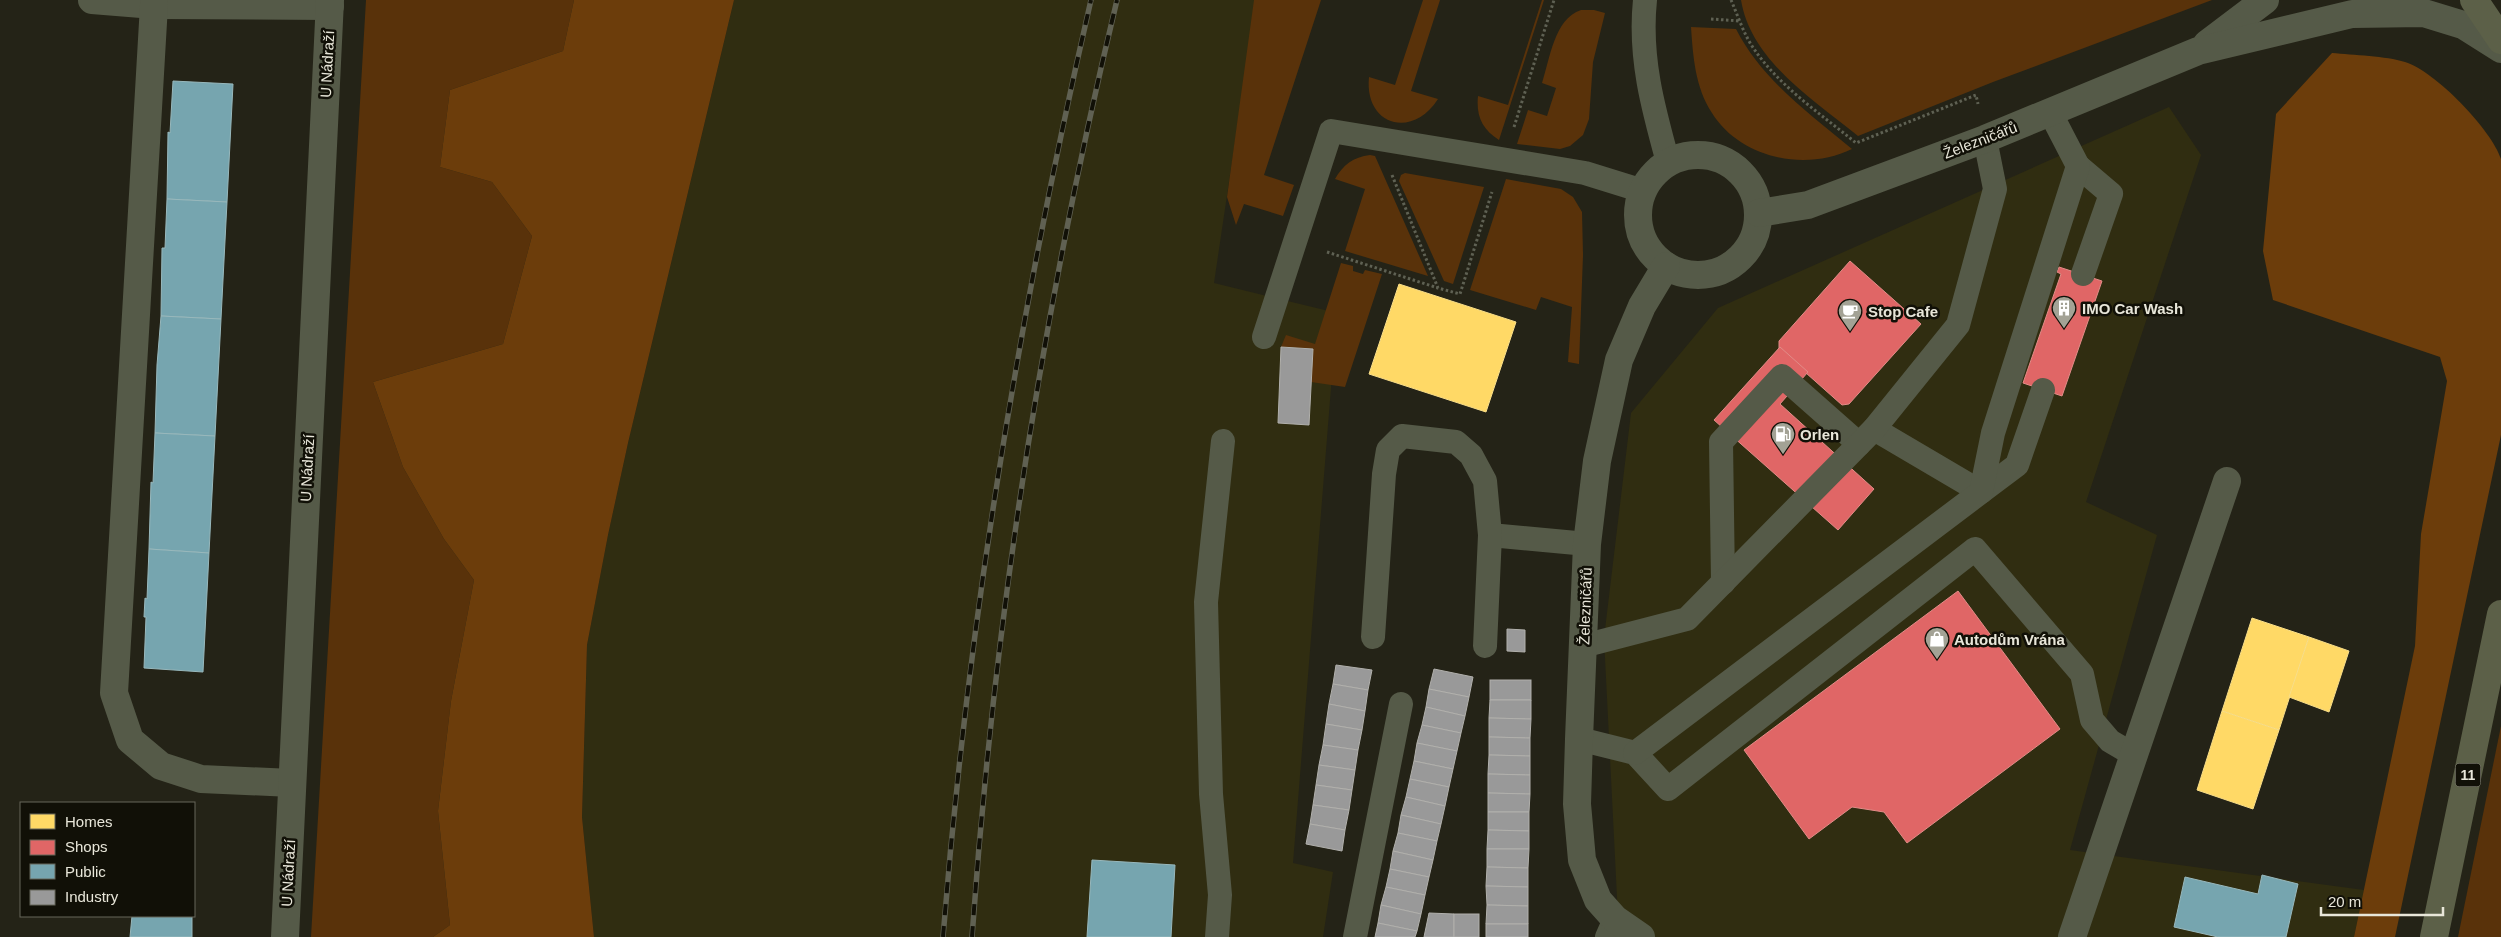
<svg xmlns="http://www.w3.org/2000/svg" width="2501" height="937" viewBox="0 0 2501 937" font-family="Helvetica,sans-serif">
<rect width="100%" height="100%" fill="#242317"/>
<g fill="#302d11">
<polygon points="734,0 1256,0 1214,283 1337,313 1293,863 1333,872 1323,937 594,937 582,817 587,645 608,535 628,443"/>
<polygon points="2169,107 2201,155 2086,502 2157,535 2070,850 2364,890 2354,937 1619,937 1604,638 1631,413 1718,308"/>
</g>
<g fill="#59320a">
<polygon points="366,0 574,0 563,51 450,90 440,167 492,182 532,236 503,344 373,382 403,467 444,539 474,580 451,701 438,811 450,925 433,937 311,937"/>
<polygon points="1254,0 1321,0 1264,175 1294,185 1283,216 1244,204 1236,225 1227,197"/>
<path d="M1423,0H1440L1411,91L1438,99C1412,140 1364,125 1369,77L1395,85Z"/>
<path d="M1542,0H1544L1499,140C1482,129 1476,116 1478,96L1508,105Z"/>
<path d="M1741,0H2212L1993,82L1858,136C1814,100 1751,61 1741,0Z"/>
<path d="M1581,10H1594L1605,13L1593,62L1589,119L1583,135L1570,146L1560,149L1517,144L1528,110L1547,116L1556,88L1542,83C1550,59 1554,19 1581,10Z"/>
<path d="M1691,27L1736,29C1762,80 1809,113 1852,149C1805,172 1740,158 1712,113C1695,87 1693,56 1691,27Z"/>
<path d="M1370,155L1375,156L1428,276L1345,251L1365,189L1335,179C1343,165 1353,157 1370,155Z"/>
<polygon points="1405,173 1484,187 1453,284 1444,281 1399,181 1401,175"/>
<polygon points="1506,179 1561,189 1573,197 1582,212 1583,255 1579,364 1568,362 1572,307 1541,297 1536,310 1470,290"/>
<polygon points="1341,263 1353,266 1353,271 1363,274 1365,270 1382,274 1345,387 1311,382 1313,349 1281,347 1286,335 1315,344"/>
<polygon points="2501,726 2501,937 2458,937"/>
</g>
<g fill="#6c3d0b">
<polygon points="574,0 734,0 628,443 608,535 587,645 582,817 594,937 433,937 450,925 438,811 451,701 474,580 444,539 403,467 373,382 503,344 532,236 492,182 440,167 450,90 563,51"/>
<path d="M2332,53C2353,55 2386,56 2405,62C2435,71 2492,130 2501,159V435L2395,937H2354L2415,646L2421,534L2447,381L2440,357L2273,300L2263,251L2276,114Z"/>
</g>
<g fill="#ffd966" stroke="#f8dd88">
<polygon points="1399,284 1516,322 1486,412 1369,374"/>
<polygon points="2252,618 2309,637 2279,730 2222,711"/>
<polygon points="2309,637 2349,651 2329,712 2289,697"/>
<polygon points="2222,711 2279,730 2253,809 2197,790"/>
</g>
<g fill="#e06666" stroke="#e28c88">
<polygon points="1850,261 1921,324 1849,404 1842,405 1779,349 1779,341"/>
<polygon points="2059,267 2102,281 2062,396 2023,383 2061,274 2057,272"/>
<polygon points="1780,347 1808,372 1780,404 1874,489 1838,530 1714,420"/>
<polygon points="1958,591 2060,729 1907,843 1884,812 1852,807 1809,839 1744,750"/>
</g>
<g fill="#76a5af" stroke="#98b8bc">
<polygon points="173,81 233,84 227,202 167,199 168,132 170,133"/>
<polygon points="167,199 227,202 221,319 161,316 162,248 165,248"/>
<polygon points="161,316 221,319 215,436 155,433 157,365"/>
<polygon points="155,433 215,436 209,553 149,549 151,482 153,483"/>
<polygon points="149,549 209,553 203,672 144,668 146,617 144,617 145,598 147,599"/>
<polygon points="1092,860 1175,865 1171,937 1087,937"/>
<polygon points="2262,875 2298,884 2286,937 2218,937 2174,927 2185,877 2258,894"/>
<polygon points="132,916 192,916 192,937 130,937"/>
</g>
<g fill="#999" stroke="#b1b0ac">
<polygon points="1281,347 1313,349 1309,425 1278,423"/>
<polygon points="1507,629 1525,630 1525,652 1507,651"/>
<polygon points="1336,665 1372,670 1368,690 1333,684"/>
<polygon points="1434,669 1473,677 1469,697 1429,689"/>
<rect x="1490" y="680" width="41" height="20"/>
<polygon points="1333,684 1368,690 1365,711 1329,704"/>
<polygon points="1429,689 1469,697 1465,716 1426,707"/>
<polygon points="1490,700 1531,700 1531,719 1489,718"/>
<polygon points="1329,704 1365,711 1362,730 1326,724"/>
<polygon points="1426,707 1465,716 1461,733 1422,725"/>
<polygon points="1489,718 1531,719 1530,738 1489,737"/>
<polygon points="1326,724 1362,730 1358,750 1323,745"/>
<polygon points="1422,725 1461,733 1457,751 1417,743"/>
<polygon points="1489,737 1530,738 1530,756 1489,755"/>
<polygon points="1417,743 1457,751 1453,769 1414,761"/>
<polygon points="1323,745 1358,750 1355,770 1319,765"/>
<polygon points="1489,755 1530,756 1530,775 1488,774"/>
<polygon points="1414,761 1453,769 1449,787 1410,779"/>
<polygon points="1319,765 1355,770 1352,790 1316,785"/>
<polygon points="1488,774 1530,775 1530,794 1488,793"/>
<polygon points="1410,779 1449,787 1445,806 1406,797"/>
<polygon points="1316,785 1352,790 1349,810 1313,805"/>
<polygon points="1488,793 1530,794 1529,812 1488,812"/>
<polygon points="1406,797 1445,806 1441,824 1401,815"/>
<polygon points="1313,805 1349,810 1345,830 1310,824"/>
<polygon points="1488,812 1529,812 1529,831 1488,830"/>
<polygon points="1401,815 1441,824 1437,841 1398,833"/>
<polygon points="1310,824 1345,830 1342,851 1306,844"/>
<polygon points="1488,830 1529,831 1529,849 1487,849"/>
<polygon points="1398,833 1437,841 1433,860 1393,851"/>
<polygon points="1487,849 1529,849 1528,868 1487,867"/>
<polygon points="1393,851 1433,860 1429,877 1390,869"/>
<polygon points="1487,867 1528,868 1528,887 1486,886"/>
<polygon points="1390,869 1429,877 1425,895 1386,887"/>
<polygon points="1486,886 1528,887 1528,906 1487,905"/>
<polygon points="1386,887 1425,895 1421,914 1381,905"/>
<polygon points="1381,905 1421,914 1417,931 1378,923"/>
<polygon points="1487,905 1528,906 1528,924 1486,924"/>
<polygon points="1429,913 1454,914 1454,937 1424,937"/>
<rect x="1454" y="914" width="25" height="23"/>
<polygon points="1378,923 1417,931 1415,937 1375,937"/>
<rect x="1486" y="924" width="42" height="13"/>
</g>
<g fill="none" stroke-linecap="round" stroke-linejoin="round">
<g stroke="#5f6153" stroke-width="3" stroke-dasharray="2.5 2.5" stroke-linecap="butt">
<path d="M1731,0C1738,16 1744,35 1754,49C1780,87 1821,114 1856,143L1976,95L1978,104"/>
<polyline points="1711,19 1740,21"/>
<polyline points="1514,127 1554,0"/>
<polyline points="1392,175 1438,288 1460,294 1492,192"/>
<polyline points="1327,252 1438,288"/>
</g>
<g stroke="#555a48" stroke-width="24">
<path d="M1645,0C1639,57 1653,108 1668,162"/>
<polyline points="2078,166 2111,194 2083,274"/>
<polyline points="1264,337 1331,131 1585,173 1643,191"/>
<polyline points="1874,429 1981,492 2017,465 2043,390"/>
<polyline points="1490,535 1587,544"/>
<polyline points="1723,583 1721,442 1782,376 1859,444"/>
<polyline points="1373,637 1384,474 1388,450 1402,436 1456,442 1471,455 1485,481 1490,535 1485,646"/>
<polyline points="1583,646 1687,619 1874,429 1958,325 1995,189 1985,139"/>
<polyline points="1579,739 1635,753 1668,789 1975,549 2082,674 2092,720 2110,741 2134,755"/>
<polyline points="1635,753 1981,492 1993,433 2078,166 2050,112"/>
<polyline points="1217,937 1220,895 1211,794 1206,602 1223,441"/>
<polyline points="1355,937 1401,704"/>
<polyline points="1607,937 1615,919"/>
</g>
<g stroke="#555a48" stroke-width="28">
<polyline points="92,0 154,5 330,6"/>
<polyline points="154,5 114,693 130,740 161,766 201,779 292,783"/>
<polyline points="2207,44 2265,0"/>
<circle cx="1698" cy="215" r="60"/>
<polyline points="1759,213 1808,205 1985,139 2198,51 2352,14 2424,13 2463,25 2501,49"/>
<polyline points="1641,937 1615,919 1598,900 1582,860 1577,804 1579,739 1587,544 1597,461 1619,360 1642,306 1666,266"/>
<polyline points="2072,937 2227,481"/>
</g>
<polyline stroke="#555a48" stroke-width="28" points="285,937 330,0"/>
<g stroke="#5c6048" stroke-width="28">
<polyline points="2474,0 2501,40"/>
<polyline points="2434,937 2501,614"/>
</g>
<g stroke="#606153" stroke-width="5.5">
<g id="rail">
<path d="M943,937C968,621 1020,308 1091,0"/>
<path d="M972,937C994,622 1043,307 1117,0"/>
</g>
</g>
<use href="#rail" stroke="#111007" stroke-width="4" stroke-dasharray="11" stroke-linecap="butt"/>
</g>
<defs>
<g id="building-pin" transform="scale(1.25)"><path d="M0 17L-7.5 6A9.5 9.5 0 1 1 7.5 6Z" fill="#a3a295" stroke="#111007"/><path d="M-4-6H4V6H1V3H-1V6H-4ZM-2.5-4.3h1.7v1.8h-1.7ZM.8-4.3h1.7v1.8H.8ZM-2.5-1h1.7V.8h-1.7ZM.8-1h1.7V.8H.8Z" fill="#fff"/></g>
<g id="cafe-pin" transform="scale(1.25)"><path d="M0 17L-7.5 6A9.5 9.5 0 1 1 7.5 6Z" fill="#a3a295" stroke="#111007"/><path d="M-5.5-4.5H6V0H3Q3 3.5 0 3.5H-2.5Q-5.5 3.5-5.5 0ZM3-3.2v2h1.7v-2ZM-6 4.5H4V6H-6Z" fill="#fff"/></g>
<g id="fuel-pin" transform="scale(1.25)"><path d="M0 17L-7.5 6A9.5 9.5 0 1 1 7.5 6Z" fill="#a3a295" stroke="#111007"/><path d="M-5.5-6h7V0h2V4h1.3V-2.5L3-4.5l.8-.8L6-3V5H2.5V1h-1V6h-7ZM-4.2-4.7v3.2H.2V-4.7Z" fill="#fff"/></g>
<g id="shop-pin" transform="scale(1.25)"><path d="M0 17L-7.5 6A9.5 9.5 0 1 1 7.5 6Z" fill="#a3a295" stroke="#111007"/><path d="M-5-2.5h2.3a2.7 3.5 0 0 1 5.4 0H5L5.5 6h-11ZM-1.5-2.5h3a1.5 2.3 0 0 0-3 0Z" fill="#fff"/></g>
</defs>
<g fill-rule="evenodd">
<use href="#building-pin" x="2064" y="308"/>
<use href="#cafe-pin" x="1850" y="311"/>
<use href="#fuel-pin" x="1783" y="434"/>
<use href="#shop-pin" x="1937" y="639"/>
</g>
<g text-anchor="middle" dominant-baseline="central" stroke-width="5" stroke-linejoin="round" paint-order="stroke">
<rect fill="#111007" stroke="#a8a69a" stroke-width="1" x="2455.5" y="763.5" width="25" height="23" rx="4"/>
<g font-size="14" font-weight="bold" fill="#e8e6d9">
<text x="2468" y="775">11</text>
</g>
<g font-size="15" fill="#e8e6d9" stroke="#111007">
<text transform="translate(327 64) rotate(-87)">U Nádraží</text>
<text transform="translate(1980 140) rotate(-21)">Železničářů</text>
<text transform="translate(307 468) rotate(-87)">U Nádraží</text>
<text transform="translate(1585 606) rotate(-88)">Železničářů</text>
<text transform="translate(288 873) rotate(-87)">U Nádraží</text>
</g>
<g font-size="15" font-weight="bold" fill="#e8e6d9" stroke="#111007" text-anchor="start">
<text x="2082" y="308">IMO Car Wash</text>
<text x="1868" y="311">Stop Cafe</text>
<text x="1800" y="434">Orlen</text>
<text x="1954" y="639">Autodům Vrána</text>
</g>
</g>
<rect x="20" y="802" width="175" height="115" fill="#111007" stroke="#67665b"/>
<rect x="30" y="814" width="25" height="15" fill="#ffd966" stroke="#67665b"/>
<text x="65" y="827" font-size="15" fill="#e8e6d9">Homes</text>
<rect x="30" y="840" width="25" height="15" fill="#e06666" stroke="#67665b"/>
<text x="65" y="852" font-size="15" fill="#e8e6d9">Shops</text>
<rect x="30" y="864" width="25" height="15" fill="#76a5af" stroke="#67665b"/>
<text x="65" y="877" font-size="15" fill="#e8e6d9">Public</text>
<rect x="30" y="890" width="25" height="15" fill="#999999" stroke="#67665b"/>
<text x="65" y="902" font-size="15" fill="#e8e6d9">Industry</text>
<path d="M2321 907v8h122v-8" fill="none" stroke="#e8e6d9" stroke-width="2.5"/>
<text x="2328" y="907" font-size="15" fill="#e8e6d9" stroke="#111007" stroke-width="4" paint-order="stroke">20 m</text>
</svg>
